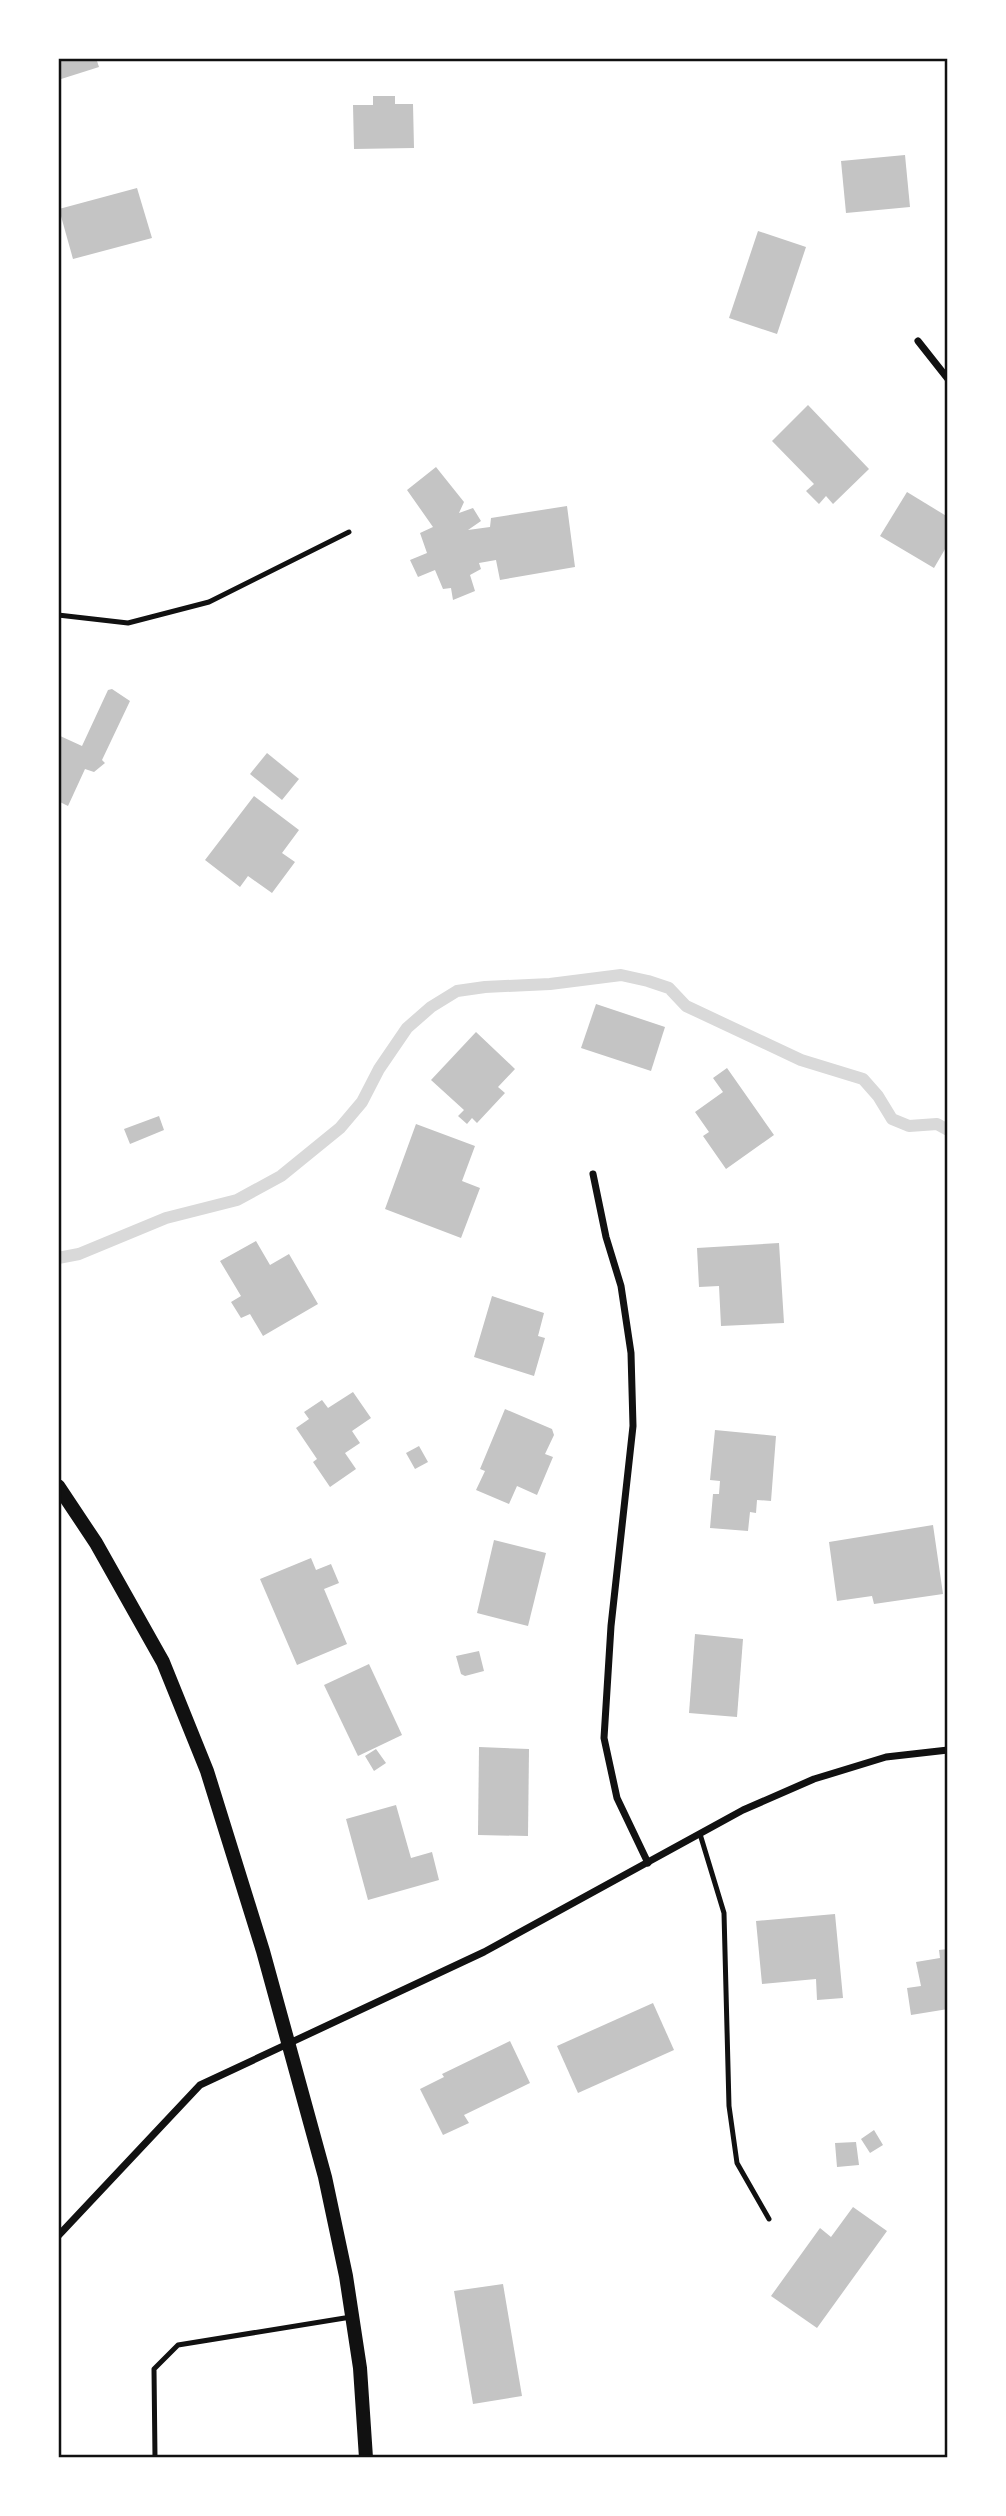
<svg xmlns="http://www.w3.org/2000/svg" width="1006" height="2516" viewBox="0 0 1006 2516" font-family="Overpass,sans-serif">
<rect width="100%" height="100%" fill="#fff"/>
<g fill="none" stroke-linecap="round" stroke-linejoin="round">
<polyline stroke="#d9d9d9" stroke-width="12" points="58,1258 79,1254 166,1218 237,1200 281,1176 340,1128 362,1102 379,1069 407,1028 431,1007 457,991 485,987 550,984 621,975 648,981 669,988 686,1006 801,1060 863,1079 878,1096 892,1119 909,1126 937,1124 948,1130"/>
</g>
<g fill="#c4c4c4">
<polygon points="58,58 96,58 99,67 58,80"/>
<polygon points="373,96 395,96 395,104 413,104 414,148 354,149 353,105 373,105"/>
<polygon points="905,155 910,207 846,213 841,161"/>
<polygon points="137,188 152,238 73,259 59,209"/>
<polygon points="758,231 806,247 777,334 729,318"/>
<polygon points="808,405 869,469 833,504 826,496 819,504 806,491 814,484 772,441"/>
<polygon points="436,467 464,502 459,513 473,508 481,521 468,530 490,527 491,518 567,506 575,567 500,580 496,560 479,563 481,569 470,575 475,591 453,600 451,588 443,589 435,570 418,577 410,560 427,553 420,533 433,527 407,490"/>
<polygon points="907,492 948,517 948,544 934,568 880,536"/>
<polygon points="112,689 130,701 102,760 105,763 94,772 85,769 68,806 58,801 58,735 82,746 108,690"/>
<polygon points="267,753 299,779 282,800 250,774"/>
<polygon points="254,796 299,830 282,853 295,862 272,893 248,876 240,887 205,860"/>
<polygon points="596,1004 665,1027 651,1071 581,1048"/>
<polygon points="476,1032 515,1069 498,1087 505,1093 477,1123 472,1118 467,1124 458,1116 464,1110 431,1080"/>
<polygon points="727,1068 774,1135 726,1169 703,1136 709,1132 695,1112 723,1092 713,1078"/>
<polygon points="159,1116 164,1130 130,1144 124,1129"/>
<polygon points="416,1124 475,1146 462,1181 480,1188 461,1238 385,1209"/>
<polygon points="256,1241 270,1265 289,1254 318,1304 263,1336 250,1314 241,1318 231,1302 241,1296 220,1261"/>
<polygon points="779,1243 784,1323 721,1326 719,1286 699,1287 697,1248"/>
<polygon points="492,1296 544,1313 538,1336 545,1338 534,1376 474,1357"/>
<polygon points="353,1392 371,1418 352,1431 360,1443 345,1453 356,1469 330,1487 313,1462 317,1459 296,1428 309,1419 304,1412 322,1400 328,1408"/>
<polygon points="505,1409 552,1429 554,1435 545,1454 553,1457 537,1495 517,1486 509,1504 476,1490 485,1471 480,1469"/>
<polygon points="715,1430 776,1436 771,1501 757,1500 756,1513 750,1512 748,1531 710,1528 713,1494 719,1494 720,1481 710,1480"/>
<polygon points="419,1446 428,1462 415,1469 406,1453"/>
<polygon points="933,1525 943,1594 874,1604 872,1596 837,1601 829,1542"/>
<polygon points="494,1540 546,1553 528,1626 477,1613"/>
<polygon points="311,1558 316,1570 331,1564 339,1583 324,1589 347,1644 297,1665 260,1579"/>
<polygon points="695,1634 743,1639 737,1717 689,1713"/>
<polygon points="479,1651 484,1671 465,1676 461,1674 456,1656"/>
<polygon points="369,1664 402,1735 358,1756 324,1685"/>
<polygon points="479,1747 529,1749 528,1836 478,1835"/>
<polygon points="376,1749 386,1763 374,1771 365,1756"/>
<polygon points="396,1805 411,1858 432,1852 439,1880 368,1900 346,1819"/>
<polygon points="835,1914 843,1998 817,2000 816,1979 762,1984 756,1921"/>
<polygon points="948,1949 948,2009 911,2015 907,1988 921,1986 916,1962 940,1958 939,1950"/>
<polygon points="653,2003 674,2050 578,2093 557,2046"/>
<polygon points="510,2041 530,2083 464,2115 469,2123 443,2135 420,2089 444,2077 442,2074"/>
<polygon points="874,2130 883,2145 870,2153 861,2139"/>
<polygon points="856,2142 859,2165 837,2167 835,2143"/>
<polygon points="853,2207 887,2231 817,2328 771,2296 820,2228 831,2237"/>
<polygon points="503,2284 522,2396 473,2404 454,2291"/>
</g>
<g fill="none" stroke-linecap="round" stroke-linejoin="round">
<g stroke="#111" stroke-width="5">
<polyline points="58,615 128,623 209,602 349,532"/>
<polyline points="700,1834 724,1913 729,2106 737,2163 769,2219"/>
<polyline points="155,2458 154,2369 178,2345 351,2317"/>
</g>
<g stroke="#111" stroke-width="7">
<polyline points="918,341 948,379"/>
<polyline points="593,1174 606,1237 621,1286 631,1353 633,1426 611,1626 604,1738 617,1798 648,1863"/>
<polyline points="58,2236 200,2085 484,1952 743,1810 814,1779 886,1757 948,1750"/>
</g>
<polyline stroke="#111" stroke-width="14" points="58,1486 96,1543 163,1662 207,1771 263,1951 325,2177 346,2276 360,2368 366,2458"/>
</g>
<rect width="1006" height="2516" fill="none" stroke="#ffffff" stroke-width="119"/>
<rect x="60" y="60" width="886" height="2396" fill="none" stroke="#111" stroke-width="2.5"/>
</svg>
